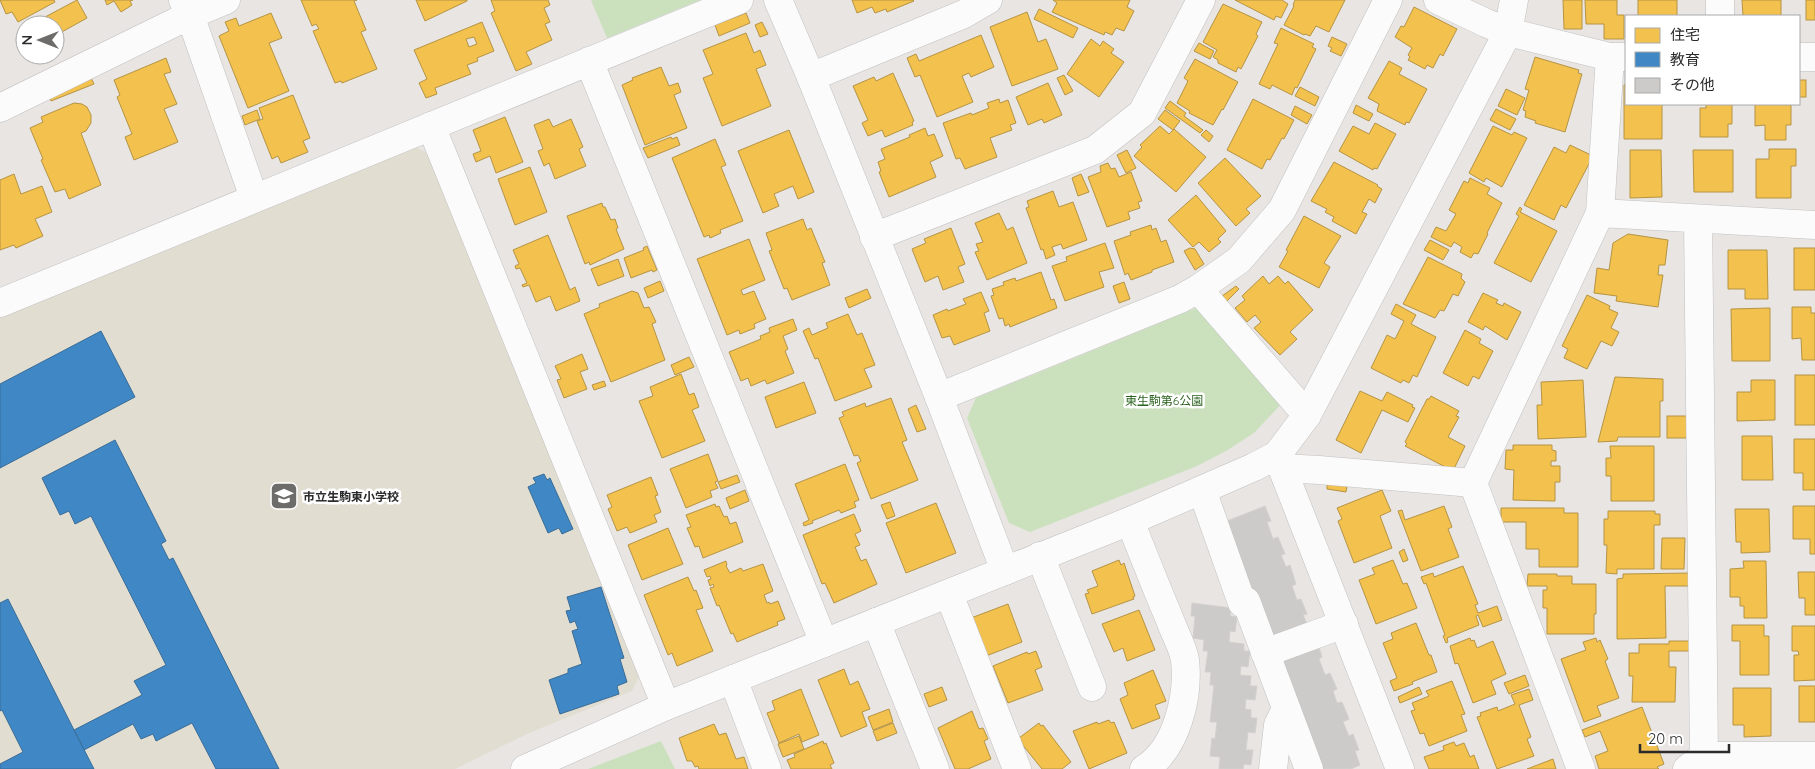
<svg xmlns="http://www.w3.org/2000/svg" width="1815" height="769" viewBox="0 0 1815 769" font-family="Quicksand,'Noto Sans JP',sans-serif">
<rect width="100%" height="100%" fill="#e8e5e2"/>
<polygon fill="#e2ddd1" points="415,147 431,155 640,675 632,691 529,733 455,769 0,769 0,316"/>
<g fill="#cbe1bd">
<polygon points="591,0 700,0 607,38"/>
<polygon points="1201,306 1284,401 1254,433 1226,451 1197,466 1030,532 1009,523 967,418 976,398"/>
<polygon points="661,741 675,769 588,769"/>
</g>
<g fill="#f2c14e" stroke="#b69444" fill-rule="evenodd">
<polygon points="0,0 54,0 55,2 18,22 12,12 6,14"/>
<polygon points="77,0 87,18 60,33 63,39 55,43 55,25 30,25"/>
<polygon points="105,0 133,0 130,1 132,5 121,12 114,1 107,5"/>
<polygon points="301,0 357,0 354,1 366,30 361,32 377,69 342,83 341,81 335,83 313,31 319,29 316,24 312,26"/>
<polygon points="416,0 467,0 467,1 425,21"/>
<polygon points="491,0 548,0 550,5 544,8 550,22 545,24 552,40 526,52 532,64 516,71 491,13 495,11"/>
<polygon points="852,0 913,0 914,1 887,12 886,9 875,13 872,7 857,13"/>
<polygon points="1053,0 1130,0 1127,7 1134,11 1124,31 1116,28 1112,35 1105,32 1104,35 1052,12 1057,3"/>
<polygon points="1235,0 1282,0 1288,4 1281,18 1276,16 1274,20"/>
<polygon points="1295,0 1345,0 1329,32 1316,26 1310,36 1305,34 1304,35 1284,25 1294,6 1293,5"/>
<polygon points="1563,0 1582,0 1582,29 1564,29"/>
<polygon points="1585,0 1617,0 1617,15 1624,15 1624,39 1604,39 1604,24 1586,24"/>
<rect x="1638" y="0" width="39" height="16"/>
<polygon points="1742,0 1781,0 1781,16 1743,16"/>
<rect x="1806" y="0" width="9" height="20"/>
<polygon points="1223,4 1262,22 1256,34 1258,36 1241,69 1238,67 1236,72 1218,63 1218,60 1213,57 1217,50 1203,42"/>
<polygon points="1414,7 1457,29 1443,56 1440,54 1433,68 1427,65 1425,69 1408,60 1410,57 1408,55 1412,48 1395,37 1401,26 1404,27"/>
<polygon points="1039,9 1078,28 1073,38 1034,19"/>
<polygon points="1027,12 1038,42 1046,39 1058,69 1012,86 990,27"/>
<polygon points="271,13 282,38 269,43 289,91 248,108 219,36 229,31 225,22 236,18 239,26"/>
<polygon points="746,13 750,23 719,36 715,25"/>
<path d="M482,22L494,51L477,58L478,61L467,65L471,74L435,88L437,94L426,98L419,83L427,79L414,50ZM474,37L477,44L469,47L466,39Z"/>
<polygon points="762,22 768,34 760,37 755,25"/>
<polygon points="1281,28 1314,44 1312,47 1316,49 1297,88 1295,87 1292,95 1272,85 1270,89 1259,84 1278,44 1274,43"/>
<polygon points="746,33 754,53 760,50 766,65 756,69 771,106 722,126 703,78 713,74 703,50"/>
<polygon points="981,35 994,67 971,77 969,73 962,76 973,102 937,117 920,75 915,77 907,58 916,54 919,61"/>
<polygon points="1332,37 1347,44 1341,56 1330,51 1332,48 1328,46"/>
<polygon points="1091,39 1100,46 1103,41 1114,49 1111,53 1124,62 1099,97 1067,74"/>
<polygon points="1199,43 1214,51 1210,59 1194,51"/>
<polygon points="1535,57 1579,70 1578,73 1582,74 1565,132 1535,123 1536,121 1525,117 1526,111 1523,110 1529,90 1525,89"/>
<polygon points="166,58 171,72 164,74 177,104 164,109 178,142 134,160 125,137 132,134 117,97 120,95 114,80"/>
<polygon points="1195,59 1238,82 1223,110 1222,109 1213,125 1189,113 1190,111 1177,103 1188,81 1184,78"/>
<polygon points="1389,61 1402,68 1399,74 1427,89 1409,123 1406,122 1405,125 1377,111 1379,104 1368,98"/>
<polygon points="661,67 669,86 678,83 681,92 674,95 687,128 645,145 622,85 633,80 632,78"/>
<polygon points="893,73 914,121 912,122 913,125 885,137 882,130 868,136 862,123 868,120 853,86 874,77 876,81"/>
<polygon points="1064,75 1073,91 1065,95 1057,78"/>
<polygon points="91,78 94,84 51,101 49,95"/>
<rect x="1799" y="80" width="7" height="17"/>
<polygon points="1048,83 1062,115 1044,123 1042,119 1028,125 1016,97"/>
<polygon points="1626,84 1626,104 1662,104 1662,139 1624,139 1624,85"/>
<polygon points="1300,87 1319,97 1315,106 1295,96"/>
<polygon points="1506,89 1525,98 1517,115 1498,106"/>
<polygon points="293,95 310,138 303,141 308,152 281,163 278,156 272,159 257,121 263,119 259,108"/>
<polygon points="999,99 1000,103 1008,100 1016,123 1010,125 1012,130 990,138 997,157 965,169 960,158 956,159 943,123 971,113 972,115 989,108 987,103"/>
<polygon points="1253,99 1294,120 1284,139 1282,138 1270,160 1267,159 1262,169 1227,150"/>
<polygon points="1170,101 1186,113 1184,116 1203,130 1200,133 1165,108"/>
<polygon points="74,103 82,104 87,107 91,115 91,123 86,131 81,133 101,185 69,199 65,189 55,192 41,160 43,159 30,128 43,122 41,117"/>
<polygon points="1706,104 1732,104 1732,124 1728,124 1728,137 1700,137 1700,108 1706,108"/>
<polygon points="1749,104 1791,104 1791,125 1786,125 1786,140 1765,140 1765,125 1755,126 1755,104"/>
<polygon points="1356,105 1373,114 1369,121 1353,113"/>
<polygon points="1295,106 1312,115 1307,124 1291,115"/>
<polygon points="1496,109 1516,119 1510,130 1490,120"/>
<polygon points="257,110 260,119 245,125 242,116"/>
<polygon points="1165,110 1180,121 1173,130 1158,119"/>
<polygon points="505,117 523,162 496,173 490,156 476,162 473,154 481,151 473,130"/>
<polygon points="549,119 553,127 571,119 583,147 579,149 586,166 555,179 549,163 544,166 538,151 543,149 534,125"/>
<polygon points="1375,123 1396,134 1377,169 1374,168 1373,170 1339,151 1353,126 1369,134"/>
<polygon points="1160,126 1169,134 1174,129 1206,157 1176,192 1134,156 1142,147 1140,145"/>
<polygon points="1493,126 1512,135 1514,132 1527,138 1502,187 1486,178 1484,182 1469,173"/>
<polygon points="925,128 928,136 934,134 943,156 930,162 936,177 889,197 879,172 881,171 878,162 885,159 881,149 910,137 909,135"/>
<polygon points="789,130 814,192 798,199 793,186 774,194 779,206 763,213 738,151"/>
<polygon points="1206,130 1213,136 1209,142 1201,135"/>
<polygon points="671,137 672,139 677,137 680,145 648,158 643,148"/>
<polygon points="715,139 726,165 721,167 743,221 720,230 721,233 710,238 709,235 704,237 672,158"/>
<polygon points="1570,145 1593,156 1566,208 1561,205 1554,220 1524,205 1554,147 1566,153"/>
<polygon points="1769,149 1796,149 1796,166 1791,166 1791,198 1756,198 1756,159 1769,159"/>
<polygon points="1127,150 1136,168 1126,173 1117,155"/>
<polygon points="1630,150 1661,150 1662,197 1630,198"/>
<polygon points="1693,150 1733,150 1733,192 1694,192"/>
<polygon points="1225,158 1261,196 1246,209 1250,213 1236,226 1198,183"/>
<polygon points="1334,162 1378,185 1377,186 1382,189 1375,203 1369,199 1362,212 1367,214 1356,234 1332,221 1334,217 1325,212 1327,209 1311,201"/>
<polygon points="1108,163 1111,169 1115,168 1119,177 1131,172 1142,201 1138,202 1140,208 1128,212 1130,219 1107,227 1088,177 1101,172 1100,166"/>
<polygon points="530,167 547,212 515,225 498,179"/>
<polygon points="14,174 21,194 42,186 52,212 35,219 43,236 16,248 14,245 0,250 0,180"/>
<polygon points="1081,174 1089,192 1078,196 1072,178"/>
<polygon points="1470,178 1490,188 1487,194 1502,203 1487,233 1488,234 1478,254 1474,253 1471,258 1460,252 1462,247 1454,242 1451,247 1431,237 1436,227 1446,231 1456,214 1449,210 1464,181 1468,183"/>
<polygon points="1053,191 1059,207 1073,202 1087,240 1063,249 1061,244 1052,247 1055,255 1046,259 1043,249 1041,250 1026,208 1029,207 1027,201"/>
<polygon points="1196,195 1226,231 1218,239 1221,242 1209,252 1199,242 1193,247 1168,220"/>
<polygon points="602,203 603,207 605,207 611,220 615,219 618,228 616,229 624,249 590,265 589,262 585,264 567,216"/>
<polygon points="1520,207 1522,209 1520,212 1557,231 1531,282 1494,263 1519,216 1516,214"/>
<polygon points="999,213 1007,230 1013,227 1027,263 987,280 975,252 979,251 976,244 983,242 975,223"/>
<polygon points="1304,216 1341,236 1324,263 1330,267 1319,288 1279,267 1288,251 1286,250"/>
<polygon points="803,219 807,230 811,228 825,262 822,263 830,285 792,300 787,288 784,289 769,251 772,250 766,233"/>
<polygon points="1151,225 1152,230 1156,228 1161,242 1166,240 1174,262 1152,270 1152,272 1131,280 1128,273 1125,275 1114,241 1131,235 1130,232"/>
<polygon points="951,228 965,264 958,267 964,282 943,290 938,276 925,282 912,249 926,243 924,239"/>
<polygon points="1628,234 1668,240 1665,265 1659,265 1658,275 1663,275 1658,307 1616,301 1617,296 1594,293 1597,268 1609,270 1613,243"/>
<polygon points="548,235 570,290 575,287 580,301 556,311 550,296 536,302 529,285 523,287 522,285 527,283 520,268 516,269 515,266 519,264 513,250"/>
<polygon points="749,239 765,280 741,290 743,295 754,291 766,319 754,324 755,328 740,334 739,330 727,335 697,259"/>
<polygon points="1430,240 1449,250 1443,260 1424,250"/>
<polygon points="1105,243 1114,268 1099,272 1104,287 1065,301 1052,266 1067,261 1066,257"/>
<polygon points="647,246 657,270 653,272 652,270 631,278 624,258 644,250 643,248"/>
<polygon points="1190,248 1195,249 1204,264 1195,270 1184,251"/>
<rect x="1794" y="248" width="21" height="42"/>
<polygon points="1728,250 1767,250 1768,299 1745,299 1745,289 1728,289"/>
<polygon points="1428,257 1462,274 1461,278 1465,282 1458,296 1453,294 1444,311 1440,310 1435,318 1403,304"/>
<polygon points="618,259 624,276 598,286 591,269"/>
<polygon points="1041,272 1051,300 1054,299 1057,308 1010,327 1009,324 1005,326 1003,318 999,319 991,296 994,295 992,289 1004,285 1003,282 1015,278 1016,281"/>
<polygon points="1263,276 1269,284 1278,276 1285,284 1288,281 1313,310 1290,332 1297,339 1280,355 1254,328 1261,322 1255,315 1247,322 1235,308 1245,300 1242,296"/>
<polygon points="660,281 664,291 648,298 644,288"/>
<polygon points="1124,282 1130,299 1119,303 1113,286"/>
<polygon points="1236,286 1239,289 1226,302 1222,296"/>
<polygon points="867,289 871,298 849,308 845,298"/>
<polygon points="632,291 638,293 644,308 649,307 656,322 652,324 665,360 611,382 584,314 600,307 599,304"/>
<polygon points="981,292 989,311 984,313 990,331 954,345 950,336 942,338 933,315 947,309 948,311 966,304 963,299"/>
<polygon points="1483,293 1498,300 1496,303 1503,306 1504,303 1521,312 1507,340 1485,326 1483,330 1468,322"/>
<polygon points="1587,295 1610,306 1609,309 1618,313 1611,328 1619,332 1612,346 1601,341 1587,369 1564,358 1568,349 1562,346"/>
<polygon points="1396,304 1416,315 1411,324 1436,337 1417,377 1413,375 1409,383 1403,380 1401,383 1371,368 1387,335 1395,339 1404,321 1391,314"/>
<polygon points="1792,307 1811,307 1811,313 1815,313 1815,360 1802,360 1801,338 1792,339"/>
<polygon points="1770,308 1770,361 1732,361 1731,309"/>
<polygon points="848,314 857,335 862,333 875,365 864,369 872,387 835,401 818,358 815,359 803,331 809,328 812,335 828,328 826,323"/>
<polygon points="793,319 797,330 783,336 788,349 785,351 794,373 767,384 765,380 751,386 748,378 741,381 729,352 761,339 760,336 770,332 769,328"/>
<polygon points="1465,330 1481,339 1479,343 1493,351 1479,379 1473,376 1468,386 1443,373"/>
<polygon points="582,354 588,369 580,372 587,389 564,398 557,380 561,379 555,366"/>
<polygon points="689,357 694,367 675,375 671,365"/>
<polygon points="681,374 689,395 694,393 699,407 692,410 705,441 662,458 639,401 653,396 650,387"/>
<rect x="1795" y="375" width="20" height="50"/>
<polygon points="1615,377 1663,379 1663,401 1660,401 1660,437 1618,437 1617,441 1598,442"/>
<polygon points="1583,380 1586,437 1538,439 1537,405 1542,405 1541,382"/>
<polygon points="1751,380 1775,380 1775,420 1737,421 1737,392 1751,392"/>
<polygon points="604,381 606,386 594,390 592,385"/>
<polygon points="804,382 816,413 776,428 765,397"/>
<polygon points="1360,391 1382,401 1387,392 1413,405 1412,407 1415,408 1408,422 1382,410 1361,453 1336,440"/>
<polygon points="1431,396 1459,411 1456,416 1459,417 1448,437 1465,446 1453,471 1405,446 1407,444 1405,442 1427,399 1429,399"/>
<polygon points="891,398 907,440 902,442 918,480 871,499 857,463 861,461 858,455 854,456 839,418 844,416 842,412 865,403 866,407"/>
<polygon points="916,405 926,429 917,432 908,409"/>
<rect x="1667" y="416" width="22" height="22"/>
<polygon points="1742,436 1772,436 1773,480 1742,480"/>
<polygon points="1794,439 1815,439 1815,490 1803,490 1803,473 1794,473"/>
<polygon points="1513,445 1552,445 1552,450 1556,451 1556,461 1551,461 1551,466 1560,466 1560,482 1555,482 1555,501 1513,500 1514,470 1505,469 1506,450 1513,450"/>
<polygon points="1610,446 1654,446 1654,501 1611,501 1611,476 1606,476 1606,458 1611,458"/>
<polygon points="708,454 718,481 715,482 718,488 710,491 712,497 686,508 670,469"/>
<polygon points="845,464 859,500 854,502 856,507 841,513 839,510 812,521 813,523 804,526 803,523 809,520 795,484"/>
<polygon points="737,475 740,482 721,489 718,482"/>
<polygon points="651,477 658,495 655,496 661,512 654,515 657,522 630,533 627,527 617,531 608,509 612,507 607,495"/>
<polygon points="1327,483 1347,486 1346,492 1327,489"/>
<polygon points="745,490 749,501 730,509 726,498"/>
<polygon points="1382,490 1391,511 1380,516 1392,548 1354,563 1338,521 1342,519 1337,508"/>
<polygon points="890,502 895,516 887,519 881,505"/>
<polygon points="936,503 956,553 906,573 886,523"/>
<polygon points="715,504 716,507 719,506 724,517 727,516 730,524 736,522 743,542 703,558 699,546 695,547 687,528 691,527 686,515"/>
<polygon points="1444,506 1452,527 1448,529 1459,557 1421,571 1398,511 1402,510 1405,520"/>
<polygon points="1793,506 1815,506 1815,554 1810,554 1810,539 1793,539"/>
<polygon points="1501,508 1564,508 1564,513 1578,513 1578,567 1539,567 1539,549 1526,549 1526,522 1501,522"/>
<polygon points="1735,509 1769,509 1770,552 1741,553 1741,542 1736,542"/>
<polygon points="1608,511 1655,511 1655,514 1660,514 1660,525 1654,525 1654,569 1617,569 1617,574 1606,573 1607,545 1604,545 1604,519 1608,519"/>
<polygon points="854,514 861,531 855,534 860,545 855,547 861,561 866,559 877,584 834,603 825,583 822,584 803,535"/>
<polygon points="668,528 683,564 642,580 628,545"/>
<polygon points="1662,538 1685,538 1684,569 1661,569"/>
<polygon points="1404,549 1408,560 1403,562 1399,552"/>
<polygon points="1119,560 1121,565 1124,563 1135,596 1133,597 1134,599 1092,614 1085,594 1089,593 1087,590 1098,586 1092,571"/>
<polygon points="1393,560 1403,584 1407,583 1417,608 1376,624 1359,580 1375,574 1372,568"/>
<polygon points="726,561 727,565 726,566 730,573 741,568 743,571 763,564 773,591 764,595 767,603 769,602 770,604 778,601 785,619 777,622 778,625 737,642 733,633 731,634 719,605 717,606 710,588 714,587 713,584 710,586 708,580 711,579 710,576 707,577 704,570"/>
<polygon points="1743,561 1766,561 1767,618 1744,618 1744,606 1740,606 1740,597 1730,597 1730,569 1744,568"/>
<polygon points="1463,566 1478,604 1475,605 1478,613 1497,606 1502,620 1483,627 1478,615 1476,616 1479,625 1447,638 1448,642 1446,643 1443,636 1445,635 1426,583 1424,584 1421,577 1433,573 1434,577"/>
<polygon points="1798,572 1815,572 1815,615 1805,615 1805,598 1799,598"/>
<polygon points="1692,573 1692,586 1665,586 1666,638 1617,639 1617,579 1623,578 1623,574"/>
<polygon points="1528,574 1557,574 1557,576 1572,576 1572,584 1596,584 1596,614 1594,614 1594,634 1547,634 1547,608 1543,608 1543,590 1547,590 1547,586 1527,586"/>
<polygon points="688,577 694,591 696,590 703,608 696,610 713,651 677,666 672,653 668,655 644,595"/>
<polygon points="1008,604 1022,642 986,656 971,618"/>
<polygon points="1139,610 1155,650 1127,661 1123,648 1114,652 1102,624"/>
<polygon points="1416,623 1429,655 1431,655 1437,672 1412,682 1413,684 1394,691 1390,681 1397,678 1383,643 1393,639 1391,633"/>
<polygon points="1732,625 1764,625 1764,636 1769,636 1769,675 1740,675 1740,641 1732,641"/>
<polygon points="1792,626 1815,626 1815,680 1794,681 1794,655 1799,655 1798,651 1792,651"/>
<polygon points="1470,638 1471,641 1474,640 1477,648 1493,641 1506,674 1491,681 1496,694 1473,703 1458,663 1455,664 1450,646"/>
<polygon points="1596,638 1597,642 1600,640 1608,659 1605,661 1619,698 1597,706 1601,716 1584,722 1561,659 1586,650 1583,642"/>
<polygon points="1669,641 1690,641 1690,651 1669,651 1669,667 1676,667 1675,702 1632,702 1633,676 1629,676 1629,653 1639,653 1639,644 1669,644"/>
<polygon points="1036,651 1042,667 1035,670 1043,690 1008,703 993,666 1027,652 1028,654"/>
<polygon points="844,669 850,685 858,681 870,709 862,712 867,726 841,737 818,680"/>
<polygon points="1153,670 1166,701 1155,705 1160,718 1132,729 1120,699 1128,695 1124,683"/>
<polygon points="1525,675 1529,686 1509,694 1504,683"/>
<polygon points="1452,681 1465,714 1461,715 1467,731 1429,746 1424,733 1420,734 1411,711 1415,710 1412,703 1429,696 1426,691"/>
<rect x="1799" y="686" width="16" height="36"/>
<polygon points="942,687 947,700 929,707 924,694"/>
<polygon points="1419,687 1422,694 1400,703 1398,697"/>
<polygon points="1733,688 1771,688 1771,736 1744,737 1744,725 1733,725"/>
<polygon points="801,689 819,735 802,742 799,734 779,743 767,713 775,710 772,701"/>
<polygon points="1529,689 1533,700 1519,705 1531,737 1527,739 1534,756 1497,769 1477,717 1481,716 1480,713 1497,707 1498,711 1515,704 1511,695"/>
<polygon points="1642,707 1664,764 1657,767 1659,769 1599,769 1595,756 1608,751 1600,731 1585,737 1582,730"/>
<polygon points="889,709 893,722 873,730 868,717"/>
<polygon points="972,711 979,729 983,728 988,739 984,741 991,759 968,769 955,769 938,728"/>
<polygon points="1109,720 1111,723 1114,722 1127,753 1089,769 1073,731 1097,722 1098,724"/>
<polygon points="893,723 897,733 877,741 873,731"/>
<polygon points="1039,723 1041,726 1043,725 1071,762 1062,769 1042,769 1021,743 1022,742 1019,738"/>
<polygon points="714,724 719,735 726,733 736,759 744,757 748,769 699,769 698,766 695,767 692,761 687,761 679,738"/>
<polygon points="799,736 804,749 783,757 778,744"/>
<polygon points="823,741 824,744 826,743 834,763 830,765 832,769 791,769 787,760 795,757 794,754"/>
<polygon points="1454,742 1456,746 1464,743 1470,757 1474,755 1479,769 1429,769 1424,757 1444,750 1443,746"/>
<polygon points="1553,759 1556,769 1527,769"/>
</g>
<g fill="#3f88c5" stroke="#396c97">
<polygon points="101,331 135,397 0,468 0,384"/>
<polygon points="115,440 166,541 161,544 169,560 173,558 279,769 216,769 192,723 156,741 153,734 141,739 133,724 84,750 74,730 142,695 134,681 166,665 91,516 75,524 69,511 60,515 42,478"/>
<polygon points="544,474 547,480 550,478 573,529 562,534 559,528 548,533 528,487 536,483 533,478"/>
<polygon points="601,587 624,658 620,659 627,682 617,686 619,694 560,714 549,680 568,673 568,669 582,664 572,631 578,629 575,621 570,623 566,611 571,610 567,597"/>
<polygon points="8,599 74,730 94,769 0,769 0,764 23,752 2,710 0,711 0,603"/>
</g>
<g fill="#cdcbc9" stroke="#d3d1ce">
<polygon points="1265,506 1271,521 1267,522 1273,539 1278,537 1285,554 1281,555 1286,567 1290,565 1296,584 1292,586 1297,600 1301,599 1307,614 1303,615 1308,626 1268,641 1222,523"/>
<polygon points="1192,603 1231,608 1230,616 1237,617 1235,632 1230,631 1229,642 1244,644 1244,651 1250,651 1248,667 1241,666 1240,675 1251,676 1250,686 1257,686 1255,700 1246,699 1245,709 1251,710 1251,718 1257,718 1255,733 1248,732 1246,750 1253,750 1251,765 1244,764 1243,769 1219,769 1220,757 1210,756 1212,738 1215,739 1217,722 1210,722 1214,685 1210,685 1211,672 1205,672 1208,651 1203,651 1204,640 1193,638 1195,616 1191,616"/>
<polygon points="1318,644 1322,657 1319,659 1325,675 1330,673 1337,689 1333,691 1337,703 1342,702 1349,719 1343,722 1349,736 1353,734 1359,750 1355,751 1360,765 1351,769 1320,769 1278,659"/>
</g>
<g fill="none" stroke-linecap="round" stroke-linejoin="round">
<g stroke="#c2c1c1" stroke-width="29">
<g id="minor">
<polyline points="183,0 190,15 254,198"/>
<polyline points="778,0 811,77 939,397 1005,571"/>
<polyline points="1438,0 1486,23 1508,32 1610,57 1626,57"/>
<polyline points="1720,0 1720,16"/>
<polyline points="1799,57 1815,57"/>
<polyline points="589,61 824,643"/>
<polyline points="811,77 964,14 988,0"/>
<polyline points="0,108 190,15 226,0"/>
<polyline points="431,126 666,706"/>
<polyline points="1600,213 1610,57"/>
<polyline points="1698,219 1704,756"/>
<polyline points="874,237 1095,150 1142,113 1201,0"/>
<polyline points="1198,289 1307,415"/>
<polyline points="0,303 739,0"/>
<polyline points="939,397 1180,299 1198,289 1239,260 1282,210 1388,0"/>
<polyline points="1277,455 1400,769"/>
<polyline points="1282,468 1319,470 1473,483"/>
<polyline points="1202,490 1242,603 1246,601 1309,769"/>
<path d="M1130,521C1143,554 1156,587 1170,620C1174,632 1183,647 1185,660C1189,696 1177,749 1144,769"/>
<polyline points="1040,556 1092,687"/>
<polyline points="949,594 1017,769"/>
<polyline points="876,622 935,769"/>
<polyline points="1265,653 1344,624"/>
<polyline points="733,679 767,769"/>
<polyline points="525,769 666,706 1130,521 1254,467 1277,455 1307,415 1508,32 1514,0"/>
<polyline points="1273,769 1278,725 1286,709"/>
<polyline points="1581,769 1473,483 1600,213 1815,225"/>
<polyline points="1687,769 1704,756 1815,756"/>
</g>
</g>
<use href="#minor" stroke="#fcfbfb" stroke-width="28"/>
</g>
<defs>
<g id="school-square" transform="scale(1.4375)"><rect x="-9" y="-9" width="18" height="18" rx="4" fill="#6d6c6b" stroke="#fff"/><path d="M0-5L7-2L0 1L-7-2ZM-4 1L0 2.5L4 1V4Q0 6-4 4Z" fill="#fff"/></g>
</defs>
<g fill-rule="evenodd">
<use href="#school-square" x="284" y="496"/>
</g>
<g text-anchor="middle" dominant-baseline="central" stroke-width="5" stroke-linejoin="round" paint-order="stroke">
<g font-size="12" fill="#2d6320" stroke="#fff">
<text x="1164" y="400">東生駒第6公園</text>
</g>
<g font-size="12" font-weight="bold" fill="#2b2b2b" stroke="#fff" text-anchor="start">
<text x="303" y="496">市立生駒東小学校</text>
</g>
</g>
<rect x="1625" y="15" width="175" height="90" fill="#ffffff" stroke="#aaaaaa"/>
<rect x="1635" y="28" width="25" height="15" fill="#f2c14e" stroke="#aaaaaa"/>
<text x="1670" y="40" font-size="15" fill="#2b2b2b">住宅</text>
<rect x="1635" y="52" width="25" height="15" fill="#3f88c5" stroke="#aaaaaa"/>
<text x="1670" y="65" font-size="15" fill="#2b2b2b">教育</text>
<rect x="1635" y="78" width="25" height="15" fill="#cdcbc9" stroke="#aaaaaa"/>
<text x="1670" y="90" font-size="15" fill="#2b2b2b">その他</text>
<g transform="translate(40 40) rotate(270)"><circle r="24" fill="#ffffff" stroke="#aaaaaa"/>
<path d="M0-4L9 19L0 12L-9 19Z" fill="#6d6c6b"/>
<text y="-8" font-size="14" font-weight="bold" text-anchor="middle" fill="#2b2b2b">N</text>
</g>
<path d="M1640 744v8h89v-8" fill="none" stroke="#2b2b2b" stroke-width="2.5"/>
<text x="1648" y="744" font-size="15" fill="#2b2b2b" stroke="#ffffff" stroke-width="4" paint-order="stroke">20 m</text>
</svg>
